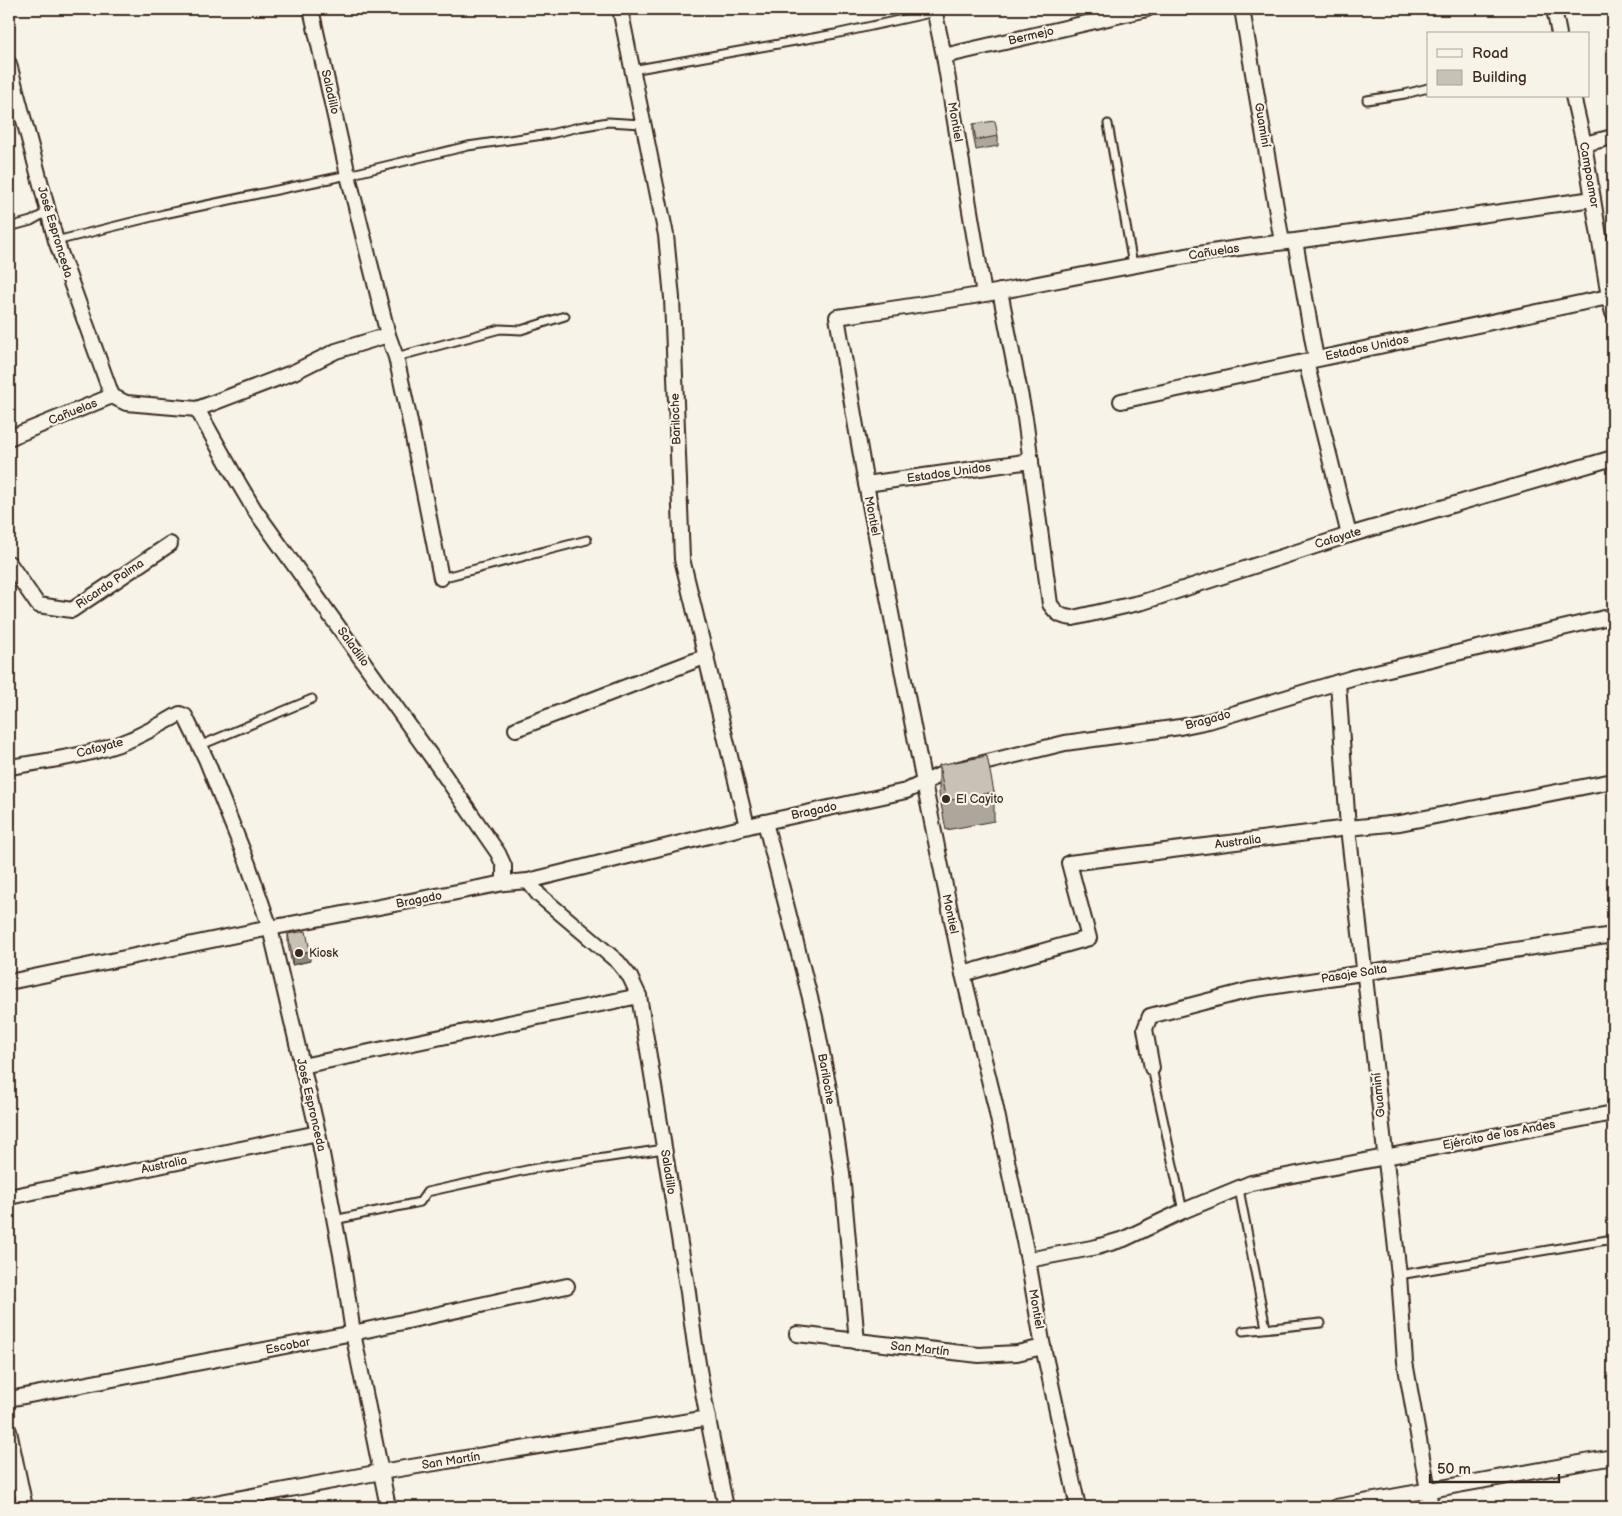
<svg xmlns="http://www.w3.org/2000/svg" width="1622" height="1516" viewBox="0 0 1622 1516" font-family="'Balsamiq Sans',sans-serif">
<rect width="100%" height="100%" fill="#f7f3e8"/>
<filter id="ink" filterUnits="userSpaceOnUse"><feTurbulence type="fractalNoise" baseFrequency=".02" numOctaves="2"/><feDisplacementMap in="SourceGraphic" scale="10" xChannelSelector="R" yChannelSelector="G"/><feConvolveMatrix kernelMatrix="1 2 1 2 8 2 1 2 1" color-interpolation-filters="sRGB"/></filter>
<g filter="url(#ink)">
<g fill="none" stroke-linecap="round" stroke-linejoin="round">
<g stroke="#3b2a1e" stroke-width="11">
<g id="service">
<polyline points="632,70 835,34 935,12"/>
<polyline points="1367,100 1405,94 1428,88"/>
<polyline points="1108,124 1133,265"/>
<polyline points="9,227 31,221 47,212"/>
<polyline points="56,241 164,214 348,175 468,146 550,134 579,127 608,122 642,124"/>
<polyline points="396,357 500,329 521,330 565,316"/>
<polyline points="441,578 587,540"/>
<polyline points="199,746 312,699"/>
<polyline points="1152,1068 1183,1211"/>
<polyline points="1239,1189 1266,1328"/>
<polyline points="334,1220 420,1202 427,1192 531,1169 664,1149"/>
<polyline points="1399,1275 1613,1239"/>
<polyline points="1243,1331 1321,1323"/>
</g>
</g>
<g stroke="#3b2a1e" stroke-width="18">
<g id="minor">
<polyline points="311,9 348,175 388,335 396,357 409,417 441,578"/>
<polyline points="620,9 666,235 672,298 682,559 747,826"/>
<polyline points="934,9 944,56 984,294"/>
<polyline points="1242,9 1282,242"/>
<polyline points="1554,9 1559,34"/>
<polyline points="944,56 1147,9"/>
<polyline points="9,64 56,241 112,396"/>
<polyline points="1573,96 1584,144 1609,297 1613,313"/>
<polyline points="1584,144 1613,137"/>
<polyline points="1295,241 1316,359"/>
<path d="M1000,291L1025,418L1050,604C1057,614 1061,617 1073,618L1143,602L1349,535L1613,458"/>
<polyline points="1306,362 1349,535"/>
<polyline points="112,396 126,403 197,409 294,372 336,351 388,335"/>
<polyline points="1121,401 1613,296"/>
<polyline points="197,409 238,482 254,509 438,766 498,853 504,866 504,883"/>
<polyline points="9,438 112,396"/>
<polyline points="866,484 1031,461"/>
<polyline points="9,563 38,605 72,610 170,544"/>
<polyline points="1338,682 1348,828 1399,1275 1405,1362 1431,1507"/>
<polyline points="516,729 707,656"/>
<path d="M9,767C46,761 94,755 129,740C146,733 163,723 180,714L185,716L206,759L248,864L270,928L318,1133L343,1265L353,1333L388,1507"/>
<polyline points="765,822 815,1017 829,1089 842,1173 857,1342"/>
<path d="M528,881L539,895L618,962L630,977L639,996L688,1292C696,1364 711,1436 726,1507"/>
<polyline points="963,974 1089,938 1069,863 1348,828 1400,823 1613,781"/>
<polyline points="9,982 270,928 504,883 528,881 765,822 906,791 940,775 959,769 1065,743 1180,727 1209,721 1355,677 1613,616"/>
<polyline points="302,1066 639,996"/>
<polyline points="1152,1068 1145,1029 1150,1016 1250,990 1613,935"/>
<polyline points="9,1197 318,1133"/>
<polyline points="1028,1260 1097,1247 1124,1239 1183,1211 1251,1183 1613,1113"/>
<polyline points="797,1334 979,1355 1017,1353 1043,1347"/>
<polyline points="9,1399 353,1333 567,1286"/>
<polyline points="9,1431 25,1507"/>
<polyline points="194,1507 381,1472 708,1418"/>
<path d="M1078,1507L1043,1347L1028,1260L995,1104L963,974L924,783L866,484L837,317C892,309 948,301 1002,291C1100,272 1197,251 1295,241L1593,199"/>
<polyline points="1336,1507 1613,1457"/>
</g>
</g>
<use href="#service" stroke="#f7f3e8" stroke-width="7"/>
<use href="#minor" stroke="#f7f3e8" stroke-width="14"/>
</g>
<g fill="#aca69d" stroke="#3b2a1e">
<polygon points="973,124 998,136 998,146 976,150 973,134"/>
<polygon points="939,765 994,792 994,821 946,830 939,794"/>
<polygon points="288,934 310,961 292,965 288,944"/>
</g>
<polygon fill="#8c877f" stroke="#3b2a1e" points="310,951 310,961 292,965 292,955"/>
<g fill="#c8c1b6" stroke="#3b2a1e">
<polygon points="995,121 998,136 976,140 973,124"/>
<polygon points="987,756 994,792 946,801 939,765"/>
<polygon points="306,931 310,951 292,955 288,934"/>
</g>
</g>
<g fill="#3b2a1e" stroke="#f7f3e8" stroke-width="2">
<circle cx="946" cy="799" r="5"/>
<circle cx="299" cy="953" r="5"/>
</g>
<g text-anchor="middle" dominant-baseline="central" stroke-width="4.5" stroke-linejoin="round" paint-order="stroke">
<g font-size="12" fill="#3b2a1e" stroke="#f7f3e8">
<text transform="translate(1031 36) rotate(-13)">Bermejo</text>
<text transform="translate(330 92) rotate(77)">Saladillo</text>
<text transform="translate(955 122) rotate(80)">Montiel</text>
<text transform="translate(1262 125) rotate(80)">Guaminí</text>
<text transform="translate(1589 175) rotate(80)">Campoamor</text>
<text transform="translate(55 232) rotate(73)">José Espronceda</text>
<text transform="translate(1214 252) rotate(-9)">Cañuelas</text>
<text transform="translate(1367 348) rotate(-12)">Estados Unidos</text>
<text transform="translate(73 412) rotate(-22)">Cañuelas</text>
<text transform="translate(676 419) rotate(-92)">Bariloche</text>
<text transform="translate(949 473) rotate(-8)">Estados Unidos</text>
<text transform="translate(872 516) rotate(79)">Montiel</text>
<text transform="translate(1338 538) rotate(-17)">Cafayate</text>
<text transform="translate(110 584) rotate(-34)">Ricardo Palma</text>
<text transform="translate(353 647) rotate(54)">Saladillo</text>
<text transform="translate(1208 720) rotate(-15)">Bragado</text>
<text transform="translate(100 748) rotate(-15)">Cafayate</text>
<text transform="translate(814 811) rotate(-12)">Bragado</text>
<text transform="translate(1238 842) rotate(-7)">Australia</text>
<text transform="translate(419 900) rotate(-11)">Bragado</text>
<text transform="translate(950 914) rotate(78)">Montiel</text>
<text transform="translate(1354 974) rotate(-9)">Pasaje Salta</text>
<text transform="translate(826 1079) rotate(80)">Bariloche</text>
<text transform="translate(1379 1095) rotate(-96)">Guaminí</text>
<text transform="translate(311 1105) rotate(77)">José Espronceda</text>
<text transform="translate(1499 1135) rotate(-11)">Ejército de los Andes</text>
<text transform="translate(164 1165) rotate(-12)">Australia</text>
<text transform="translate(668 1172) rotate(81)">Saladillo</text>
<text transform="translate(1036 1309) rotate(80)">Montiel</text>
<text transform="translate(288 1346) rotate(-11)">Escobar</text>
<text transform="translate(920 1349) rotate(6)">San Martín</text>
<text transform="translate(451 1461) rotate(-9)">San Martín</text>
</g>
<g font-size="12" fill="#3b2a1e" stroke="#f7f3e8" text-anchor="start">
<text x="956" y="799">El Cayito</text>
<text x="309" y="953">Kiosk</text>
</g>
</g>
<rect width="1622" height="1516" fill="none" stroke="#f7f3e8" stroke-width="30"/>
<rect x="15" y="15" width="1592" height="1486" fill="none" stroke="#3b2a1e" stroke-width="2" filter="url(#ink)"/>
<rect x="1427" y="32" width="162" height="65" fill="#f7f3e8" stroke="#aca397"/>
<rect x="1437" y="49" width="25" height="8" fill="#f7f3e8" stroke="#aca397"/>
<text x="1472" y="58" font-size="15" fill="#3b2a1e">Road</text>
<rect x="1437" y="70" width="25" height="15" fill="#c8c1b6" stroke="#aca397"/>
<text x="1472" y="82" font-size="15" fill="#3b2a1e">Building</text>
<path d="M1430 1474v8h129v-8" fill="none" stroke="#3b2a1e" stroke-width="2.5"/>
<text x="1437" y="1474" font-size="15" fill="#3b2a1e" stroke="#f7f3e8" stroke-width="4" paint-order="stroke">50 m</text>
</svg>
